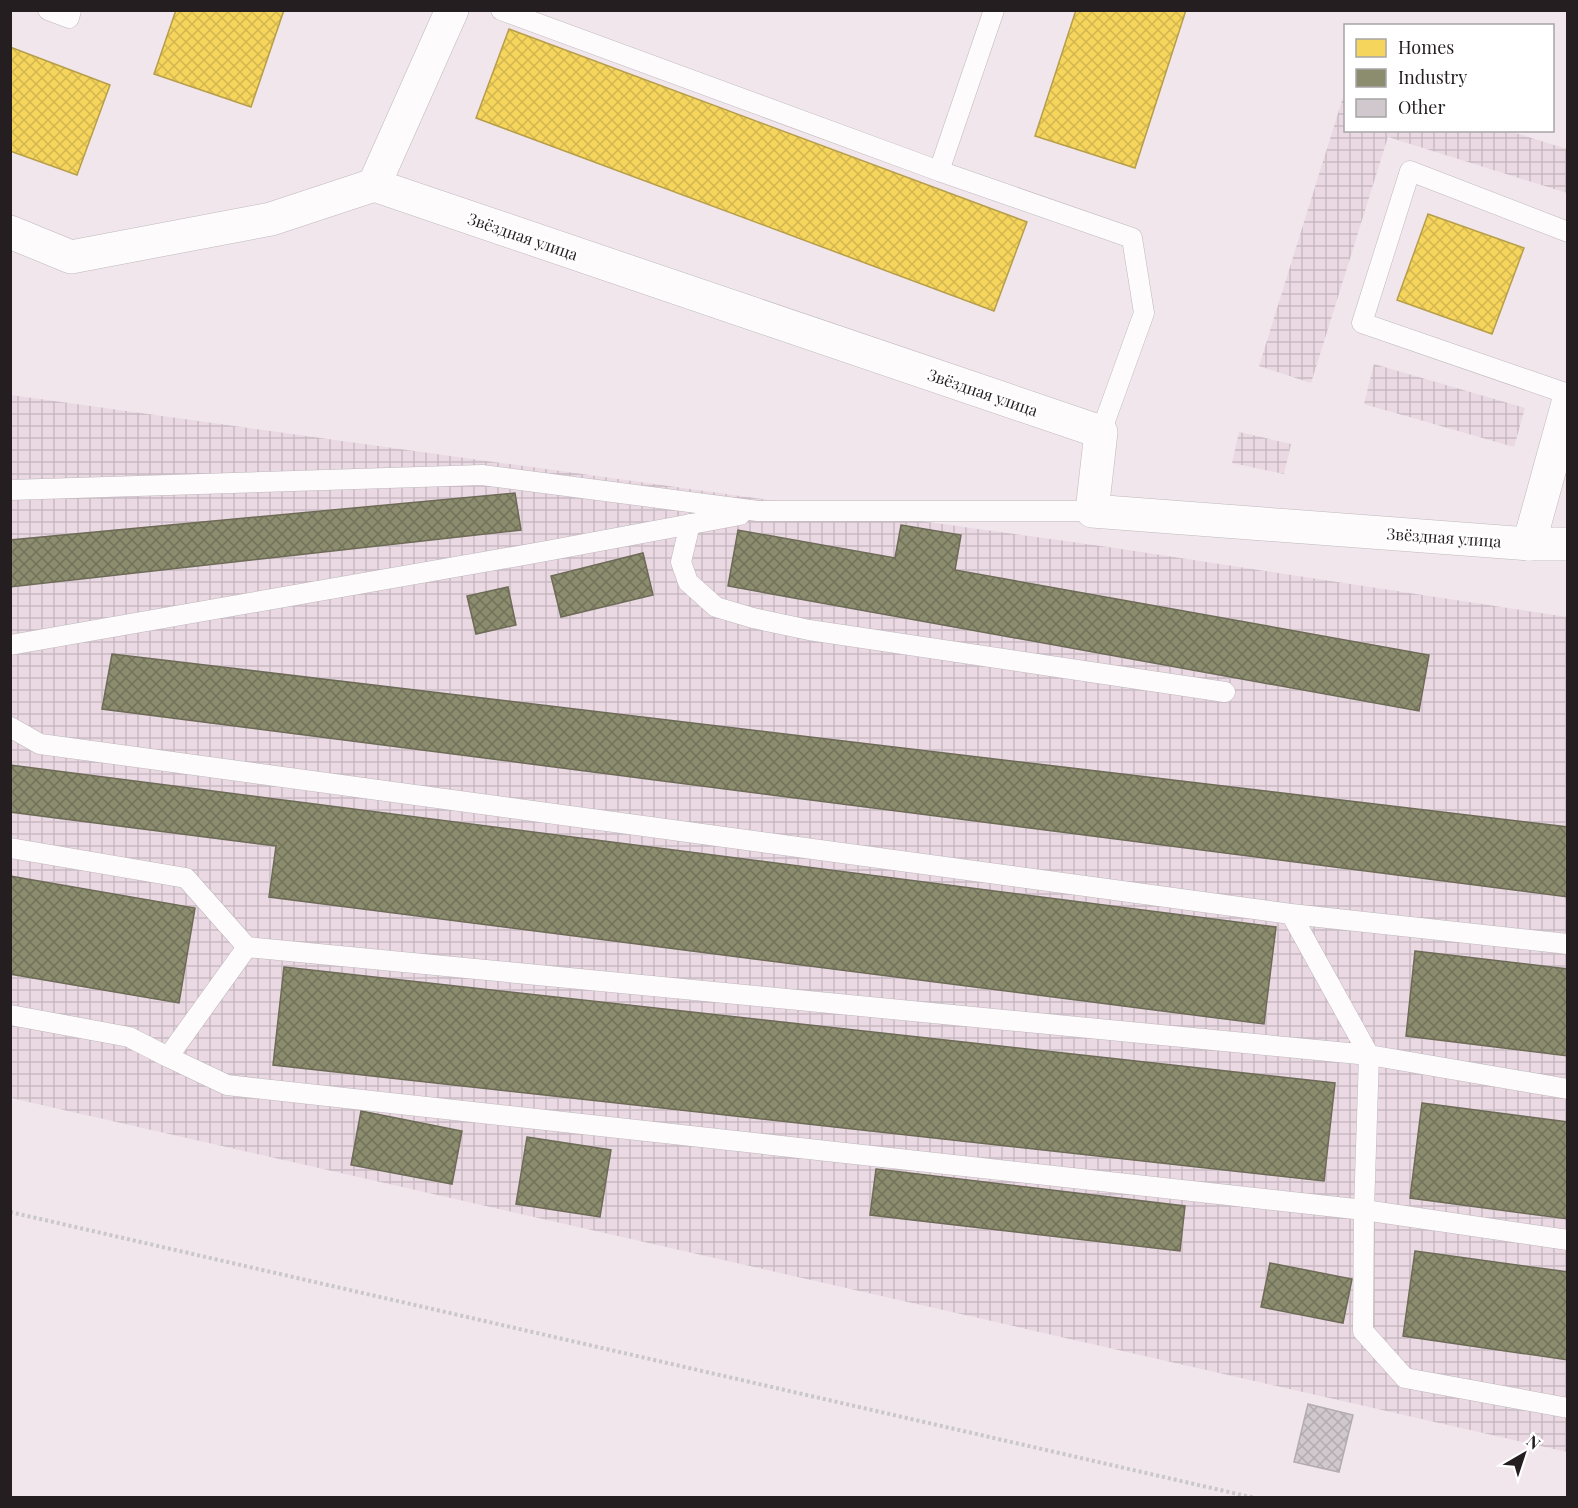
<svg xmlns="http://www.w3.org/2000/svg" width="1578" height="1508" viewBox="0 0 1578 1508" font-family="'Playfair Display',serif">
<defs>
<pattern id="industrial-grid" width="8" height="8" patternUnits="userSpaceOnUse" patternTransform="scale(1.5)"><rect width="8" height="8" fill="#ead9e2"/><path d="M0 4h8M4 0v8" fill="none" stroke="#c9bac2"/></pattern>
<pattern id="homes-cross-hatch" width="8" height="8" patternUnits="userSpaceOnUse" patternTransform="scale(1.5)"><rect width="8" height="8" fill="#f6d55c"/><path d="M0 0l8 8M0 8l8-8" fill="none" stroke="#d3b650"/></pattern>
<pattern id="industry-cross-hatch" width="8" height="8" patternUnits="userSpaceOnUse" patternTransform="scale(1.5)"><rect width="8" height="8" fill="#8c8c6e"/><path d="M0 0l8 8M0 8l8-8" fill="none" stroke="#72725a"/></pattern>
<pattern id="building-cross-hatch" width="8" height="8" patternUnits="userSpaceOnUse" patternTransform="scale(1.5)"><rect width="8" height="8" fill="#d0c8cc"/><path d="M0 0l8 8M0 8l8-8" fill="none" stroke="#b2abaf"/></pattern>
</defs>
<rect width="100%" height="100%" fill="#f0e6eb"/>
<g fill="url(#industrial-grid)">
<polygon points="1345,91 1346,130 1509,131 1567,149 1567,193 1388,137 1311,383 1259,366"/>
<polygon points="1374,364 1525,408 1514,447 1364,404"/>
<polygon points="11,395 1108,547 1567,617 1567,1452 11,1098"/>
<polygon points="1239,432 1291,444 1284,474 1232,463"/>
</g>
<g fill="url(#homes-cross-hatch)" stroke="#b79e4a" stroke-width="1.5">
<polygon points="176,10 284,10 251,107 154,74"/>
<polygon points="1076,10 1186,10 1135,168 1035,136"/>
<polygon points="509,29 1027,222 994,311 476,118"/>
<polygon points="10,47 110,85 77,175 10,151"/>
<polygon points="1428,214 1524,248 1492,334 1397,300"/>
</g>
<g fill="url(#industry-cross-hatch)" stroke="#6d6b57" stroke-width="1.5">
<polygon points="515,493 521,530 10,587 10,540"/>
<polygon points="901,525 961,535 955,570 1429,655 1419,711 728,586 738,530 895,558"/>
<polygon points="643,553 653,595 561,617 551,576"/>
<polygon points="508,587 516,625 476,634 467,596"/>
<polygon points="112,654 1568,827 1568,897 102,709"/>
<polygon points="10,765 1276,927 1264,1024 269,897 276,846 10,812"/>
<polygon points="10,876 195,908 179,1003 10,974"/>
<polygon points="1415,951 1568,969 1568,1056 1406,1036"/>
<polygon points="284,967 1335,1083 1324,1181 273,1065"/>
<polygon points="1422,1103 1568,1122 1568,1219 1410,1198"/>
<polygon points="361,1111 462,1131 452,1184 351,1165"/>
<polygon points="527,1137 611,1150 600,1217 516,1204"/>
<polygon points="876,1169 1185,1206 1180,1251 870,1215"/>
<polygon points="1415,1251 1568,1272 1568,1360 1403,1336"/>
<polygon points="1270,1263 1352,1279 1343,1323 1261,1307"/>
</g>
<polygon fill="url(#building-cross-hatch)" stroke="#b2abaf" stroke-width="1.5" points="1308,1404 1353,1415 1339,1472 1294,1462"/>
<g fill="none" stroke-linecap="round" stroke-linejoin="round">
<g stroke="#bfb8bc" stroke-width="21">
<g id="service">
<polyline points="48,10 69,18 71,10"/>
<polyline points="501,10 939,171 994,10"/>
<polyline points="939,171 1132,238 1144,313 1101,432"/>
<polyline points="1568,232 1410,171 1362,323 1568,394"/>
<polyline points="10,490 482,475 758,511 1092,511"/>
<polyline points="690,524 681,562 688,582 716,607 753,618 809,630 1225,692"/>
<polyline points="10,645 541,552 740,515"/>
<polyline points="10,727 40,744 1291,914 1568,944"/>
<polyline points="10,848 186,878 247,947 1369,1055 1568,1089"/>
<polyline points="1291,914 1369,1055 1364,1210 1363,1331 1405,1378 1568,1408"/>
<polyline points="10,1015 129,1037 168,1057 227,1085 1364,1210 1568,1240"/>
<polyline points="168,1057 247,947"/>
</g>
</g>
<g stroke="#bfb8bc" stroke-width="34">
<g id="minor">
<polyline points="374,185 452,10"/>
<polyline points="10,232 71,257 271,219 374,185 1101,432 1092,511 1529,544 1568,544"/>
<polyline points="1529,544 1568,403"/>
</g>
</g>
<polyline stroke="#cac7c9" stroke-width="4" stroke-dasharray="3 3" stroke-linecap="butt" points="10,1212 1255,1498"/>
<use href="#service" stroke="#fdfbfc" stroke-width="20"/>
<use href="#minor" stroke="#fdfbfc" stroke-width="33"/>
</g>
<g text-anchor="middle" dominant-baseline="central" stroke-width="6" stroke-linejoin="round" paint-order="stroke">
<g font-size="16" fill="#241e21" stroke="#fff">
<text transform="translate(523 236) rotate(19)">Звёздная улица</text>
<text transform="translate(983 392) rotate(19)">Звёздная улица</text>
<text transform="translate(1444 537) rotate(4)">Звёздная улица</text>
</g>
</g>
<rect width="1578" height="1508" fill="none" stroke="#241e21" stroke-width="24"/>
<rect x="1344" y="24" width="210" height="108" fill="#ffffff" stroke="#a7a5a6" stroke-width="1.5"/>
<rect x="1356" y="39" width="30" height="18" fill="#f6d55c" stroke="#a7a5a6" stroke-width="1.5"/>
<text x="1398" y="54" font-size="18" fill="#241e21">Homes</text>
<rect x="1356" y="69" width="30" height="18" fill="#8c8c6e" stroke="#a7a5a6" stroke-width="1.5"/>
<text x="1398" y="84" font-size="18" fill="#241e21">Industry</text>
<rect x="1356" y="99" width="30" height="18" fill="#d0c8cc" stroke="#a7a5a6" stroke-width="1.5"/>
<text x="1398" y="114" font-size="18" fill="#241e21">Other</text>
<g transform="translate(1524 1454) rotate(39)" stroke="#ffffff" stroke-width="4.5" paint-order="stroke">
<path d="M0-4.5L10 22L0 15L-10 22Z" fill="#241e21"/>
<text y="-9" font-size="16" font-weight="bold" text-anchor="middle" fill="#241e21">N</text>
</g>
</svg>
